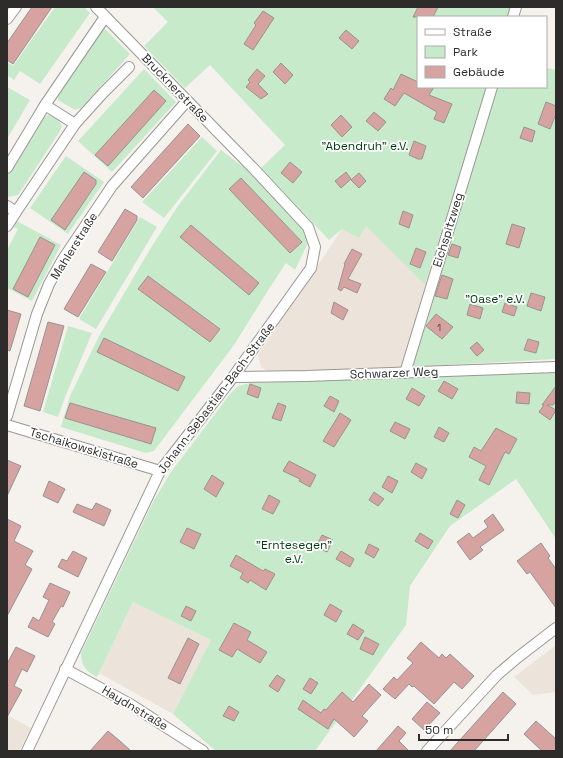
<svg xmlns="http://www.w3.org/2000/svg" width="563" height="758" viewBox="0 0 563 758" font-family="'Space Grotesk',sans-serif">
<rect width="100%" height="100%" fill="#f5f2ee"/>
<g fill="#ece4da">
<polygon points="366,225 425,285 404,367 271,373 261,367 258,355 342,229"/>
<polygon points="133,602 211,640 173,714 99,673"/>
<polygon points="556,645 556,692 533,695 514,677"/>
<polygon points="7,715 31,728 19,751 7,751"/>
</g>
<g fill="#c7eaca">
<polygon points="55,7 84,7 90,13 40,84 20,71 14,80 7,75 7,66 9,63 13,66"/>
<polygon points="153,7 512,7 509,17 418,17 418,87 487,87 425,285 366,226 359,238 342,229 329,240 261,168 285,145 210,65 185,88 144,46 168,22"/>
<polygon points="104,28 130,54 81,108 75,110 58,100 58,95 63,86"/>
<polygon points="546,68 556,70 556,359 410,367 495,87 546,87"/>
<polygon points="144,69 176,102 112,172 78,141"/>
<polygon points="7,87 30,100 7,139"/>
<polygon points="49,115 58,119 62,126 60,131 18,195 8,197 7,195 7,177 43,117"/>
<polygon points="202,137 217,151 164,218 142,202"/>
<polygon points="221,150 246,169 306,231 307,245 295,270 286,263 269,289 234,345 154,451 146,453 61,427 70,396 99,336 152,246 178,206"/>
<polygon points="66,156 104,182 68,234 30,208"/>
<polygon points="140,217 157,227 96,329 79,319"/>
<polygon points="15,220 61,245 32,301 7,288 7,250 18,229 12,226"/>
<polygon points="68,326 92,333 65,397 58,417 43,412"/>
<path d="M556,372V539L516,479L450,526L410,586L406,625L315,751H216L173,714L211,640L133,602L97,677C85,670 82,667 81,653L153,502L171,472L230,394L238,386L250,383Z"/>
</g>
<g fill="#d6a3a1" stroke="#989393">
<polygon points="32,7 52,7 13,64 7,60 7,43"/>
<polygon points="418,7 438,7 433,17 413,17"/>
<polygon points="263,11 274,18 253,50 244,44 256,25 254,23"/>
<polygon points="346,30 359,41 352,49 339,38"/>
<polygon points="281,63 293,75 285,84 273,72"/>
<polygon points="257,69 265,76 258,84 268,94 261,99 246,87 250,82 248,80"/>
<polygon points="401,74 418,82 418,87 434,87 429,95 452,104 444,123 434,119 437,112 404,93 395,106 384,99 391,88 393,90"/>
<polygon points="154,90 166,101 108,166 95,155"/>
<polygon points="546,102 556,106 556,114 550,129 538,124"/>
<polygon points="374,112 386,122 378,131 366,121"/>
<polygon points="341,115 352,127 342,137 331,125"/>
<polygon points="188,124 200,136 143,198 131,187"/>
<polygon points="524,127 535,131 532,142 520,138"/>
<polygon points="414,141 426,146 422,159 418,159 409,155"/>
<polygon points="290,162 302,172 293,183 281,173"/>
<polygon points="84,172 96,180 96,184 65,230 51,220"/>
<polygon points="346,172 351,179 341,188 335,181"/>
<polygon points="359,173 366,181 359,188 351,180"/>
<polygon points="241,178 302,242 290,253 229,189"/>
<polygon points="125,209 137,216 137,220 112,261 98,252"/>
<polygon points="403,211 413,215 409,228 399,224"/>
<polygon points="512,224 525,228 519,248 506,244"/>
<polygon points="191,225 259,283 249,295 180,237"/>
<polygon points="40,237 55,245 28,297 13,289"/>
<polygon points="452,244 461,247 458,258 448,255"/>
<polygon points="416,248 426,252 420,268 410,264"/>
<polygon points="352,249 362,254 348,279 361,284 357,293 344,287 341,291 338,289 345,264 344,264"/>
<polygon points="91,264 106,272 78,317 64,309"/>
<polygon points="442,275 453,279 447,299 435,296"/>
<polygon points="148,276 220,329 210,342 138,289"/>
<polygon points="531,293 545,297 541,311 527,306"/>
<polygon points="334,302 348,310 343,320 331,313"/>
<polygon points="505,303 517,307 514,316 502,312"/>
<polygon points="470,304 483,308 480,319 467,315"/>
<polygon points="7,310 21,314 10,351 7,350"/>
<polygon points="436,314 453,327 442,339 426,326"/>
<polygon points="48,322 64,326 40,411 24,406"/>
<polygon points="104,338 185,377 178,391 97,352"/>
<polygon points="528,339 539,342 536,353 524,350"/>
<polygon points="477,342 484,350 477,356 470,348"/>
<polygon points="444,381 458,389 452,399 438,391"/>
<polygon points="250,384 261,388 258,398 247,394"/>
<polygon points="556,386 556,401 553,405 547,405 556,410 550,420 539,412 544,405 542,405"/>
<polygon points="412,388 425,396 419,406 406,399"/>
<polygon points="517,392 530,393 529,404 516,403"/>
<polygon points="330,396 339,401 334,412 324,406"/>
<polygon points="70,403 156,428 151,444 65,418"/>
<polygon points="278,403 286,406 281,421 272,418"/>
<polygon points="340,413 351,420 334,447 323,441"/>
<polygon points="395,422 410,429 405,439 390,431"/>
<polygon points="439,427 449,433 444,442 434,437"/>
<polygon points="496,428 517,439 509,454 505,452 489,485 479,480 486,466 469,457 474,447 481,451"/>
<polygon points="7,460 21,466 7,496"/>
<polygon points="289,461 316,475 310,487 299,481 300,479 283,471"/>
<polygon points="416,463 427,469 422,479 411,472"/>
<polygon points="212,475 224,483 216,497 204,489"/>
<polygon points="388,476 398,481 392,493 382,487"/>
<polygon points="49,481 65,489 58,503 43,496"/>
<polygon points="374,492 384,499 378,506 369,500"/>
<polygon points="269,495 280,501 273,514 262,509"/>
<polygon points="457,500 465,505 458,518 450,514"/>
<polygon points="96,503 111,510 104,526 73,512 77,504 92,510"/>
<polygon points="493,514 504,530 480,547 483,550 470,560 457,542 469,533 473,538 488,527 484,521"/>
<polygon points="7,519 21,526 14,541 33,551 25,565 32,569 7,616"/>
<polygon points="187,528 201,534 194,549 180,542"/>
<polygon points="420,533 433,541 428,549 415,541"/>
<polygon points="322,535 333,540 327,552 316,547"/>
<polygon points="541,543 550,556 548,558 556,569 556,608 530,572 527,574 517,561"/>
<polygon points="369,544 379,549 374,558 365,553"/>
<polygon points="73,551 87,558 78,577 58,567 62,559 67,561"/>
<polygon points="341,551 354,559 350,567 336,559"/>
<polygon points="236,555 263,571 265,569 275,574 266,590 250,580 248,583 240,578 243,573 230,566"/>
<polygon points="50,583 70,592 63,607 61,606 52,622 55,624 48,637 28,627 33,617 39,621 49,600 43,597"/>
<polygon points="330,604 342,611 336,622 324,615"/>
<polygon points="186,606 196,611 191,621 181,616"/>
<polygon points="234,623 251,632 247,640 267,652 260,663 237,649 232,657 219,650"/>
<polygon points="353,624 364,631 358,640 347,634"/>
<polygon points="365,637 379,644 373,655 360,649"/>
<polygon points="188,638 199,644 180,684 168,678"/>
<polygon points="421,642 439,658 442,654 446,658 450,654 474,676 462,689 454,682 434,704 414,686 412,687 409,684 395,699 383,689 394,677 397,680 413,663 407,658"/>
<polygon points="16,647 35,656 27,672 22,669 14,686 22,690 7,717 7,664"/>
<polygon points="277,675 285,680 278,692 269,686"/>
<polygon points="310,678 318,683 311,694 303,689"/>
<polygon points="369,684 381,695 362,716 368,721 354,737 334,719 328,729 298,709 303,700 321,713 324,709 326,710 342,692 353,702"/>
<polygon points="503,692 516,704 474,751 450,751"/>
<polygon points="427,702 440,713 424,730 412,719"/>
<polygon points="229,706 239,712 234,721 223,716"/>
<polygon points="536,721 556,739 556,751 542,751 524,734"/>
<polygon points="398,726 406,733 399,741 409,751 376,751"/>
<polygon points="108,731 120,741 131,751 90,751"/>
</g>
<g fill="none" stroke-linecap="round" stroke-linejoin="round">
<g stroke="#9a9794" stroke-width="12">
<g id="street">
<polyline points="105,17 45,105 75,124 103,93 129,67"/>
<polyline points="513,17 516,7"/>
<polyline points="7,19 16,7"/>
<polyline points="7,168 45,105"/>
<polyline points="7,206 16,212 75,124"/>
<polyline points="7,226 16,212"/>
<polyline points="405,373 492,87"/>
<polyline points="233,377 306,376 556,367"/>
<polyline points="7,416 37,314 49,284 63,259 112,186 187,101"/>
<polyline points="7,425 160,471"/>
<polyline points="65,669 130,704 203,751"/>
<polyline points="27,751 160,471 233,377 311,268 315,247 308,227 254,169 96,7"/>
<polyline points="427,751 497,675 517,658 556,628"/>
</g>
</g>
<use href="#street" stroke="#fff" stroke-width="10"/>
</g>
<g text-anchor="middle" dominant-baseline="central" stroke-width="3.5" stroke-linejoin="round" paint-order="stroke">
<g font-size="10" fill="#574a48">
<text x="439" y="327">1</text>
</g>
<g font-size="12" fill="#2d2c2b" stroke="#fff">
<text transform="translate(175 88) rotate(46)">Brucknerstraße</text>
<text transform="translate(448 230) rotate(-73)">Eichspitzweg</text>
<text transform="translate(74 246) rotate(-58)">Mahlerstraße</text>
<text transform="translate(394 373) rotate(-2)">Schwarzer Weg</text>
<text transform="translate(216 398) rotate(-53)">Johann-Sebastian-Bach-Straße</text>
<text transform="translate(84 448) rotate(17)">Tschaikowskistraße</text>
<text transform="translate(135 708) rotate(31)">Haydnstraße</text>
</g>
<g font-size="12" fill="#003b12" stroke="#fff">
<text x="365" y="146">"Abendruh" e.V.</text>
<text x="495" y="299">"Oase" e.V.</text>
<text x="294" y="545">"Erntesegen"<tspan x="294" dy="14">e.V.</tspan></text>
</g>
</g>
<rect width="563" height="758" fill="none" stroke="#2d2c2b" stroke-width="16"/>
<rect x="417" y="16" width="130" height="72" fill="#ffffff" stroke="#ababaa"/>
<rect x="425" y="29" width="20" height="6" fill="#ffffff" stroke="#ababaa"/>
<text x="453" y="36" font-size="12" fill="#2d2c2b">Straße</text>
<rect x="425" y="46" width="20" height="12" fill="#c7eaca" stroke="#ababaa"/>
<text x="453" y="56" font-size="12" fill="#2d2c2b">Park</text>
<rect x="425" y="66" width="20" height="12" fill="#d6a3a1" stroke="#ababaa"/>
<text x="453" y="76" font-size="12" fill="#2d2c2b">Gebäude</text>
<path d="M419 734v6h89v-6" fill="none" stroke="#2d2c2b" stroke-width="2"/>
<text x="425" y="734" font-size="12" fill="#2d2c2b" stroke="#ffffff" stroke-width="3" paint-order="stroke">50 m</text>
</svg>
